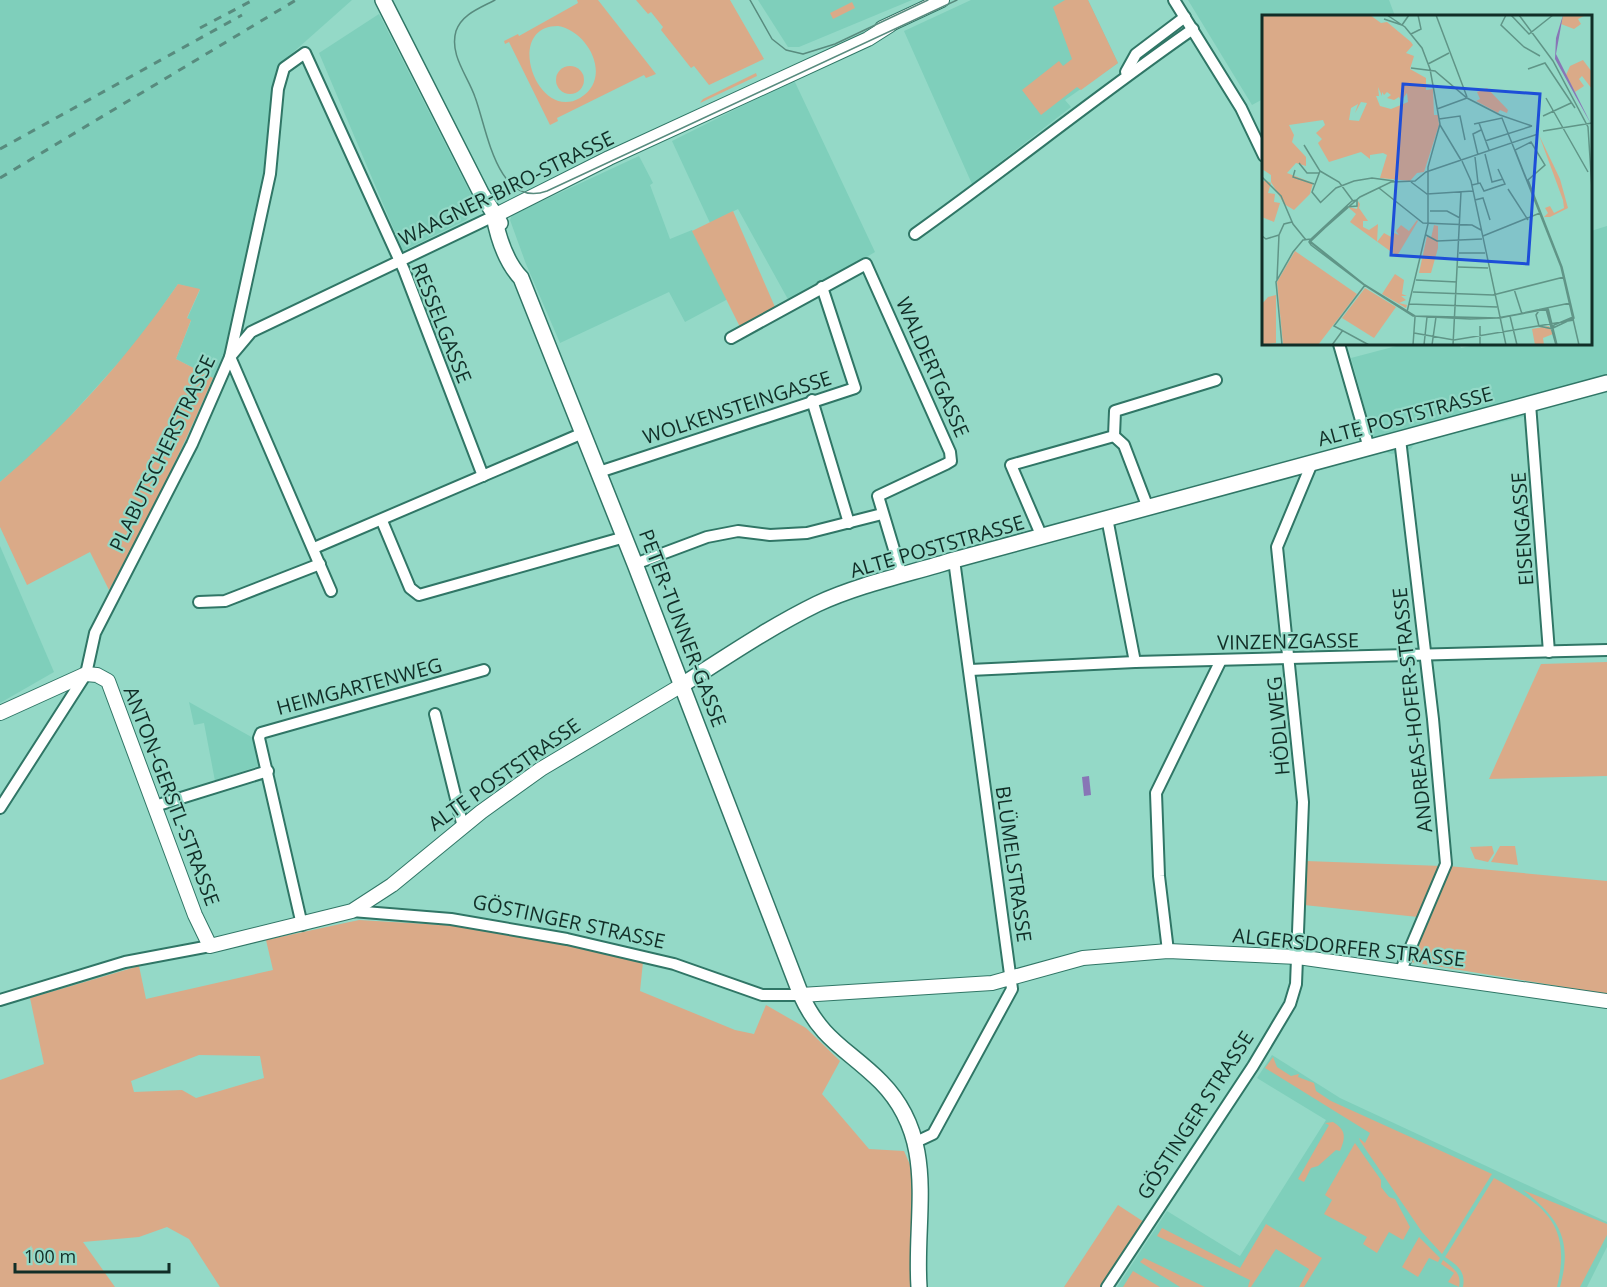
<svg xmlns="http://www.w3.org/2000/svg" width="1607" height="1287" viewBox="0 0 1607 1287" font-family="'Open Sans',sans-serif">
<rect width="100%" height="100%" fill="#94d9c7"/>
<g fill="#7fcfbb">
<polygon points="0,0 352,0 289,56 277,74 267,179 227,348 213,378 176,359 191,321 187,319 200,290 178,284 139,340 46,443 0,482"/>
<polygon points="758,0 912,0 799,47 788,47"/>
<polygon points="971,0 1088,0 1118,63 1065,100 1071,107 972,184 904,31"/>
<polygon points="1188,0 1389,0 1395,16 1264,16 1263,99 1252,105"/>
<polygon points="379,14 475,202 473,211 466,220 403,251 319,53"/>
<polygon points="794,80 875,252 790,303 738,209 710,223 672,141"/>
<polygon points="639,156 653,183 650,185 670,239 692,230 728,299 685,322 669,292 560,343 526,264 510,220 512,215"/>
<polygon points="1607,226 1607,390 1540,409 1535,414 1415,443 1411,449 1392,454 1369,448 1366,434 1371,431 1351,358 1404,344 1459,344 1461,348 1479,344 1590,344 1591,231"/>
<polygon points="0,546 54,672 0,703"/>
<polygon points="189,702 255,739 261,765 215,781 204,723 194,725"/>
<polygon points="1272,1055 1340,1098 1607,1222 1607,1247 1587,1287 1117,1287 1167,1211 1240,1256 1326,1120 1257,1078"/>
</g>
<g fill="#daaa88" fill-rule="evenodd">
<path d="M577,0H598L656,74L646,78L644,75L557,118L558,121L550,125L509,42L505,44L504,41L518,34L519,36L578,3ZM558,26C589,31 613,79 580,98C537,123 503,26 558,26Z"/>
<polygon points="636,0 730,0 764,59 709,85 694,66 691,68 661,30 663,27 651,12 648,14"/>
<polygon points="1065,0 1088,0 1118,63 1081,90 1077,87 1041,115 1022,90 1059,61 1063,66 1072,59 1053,7"/>
<polygon points="852,2 855,8 833,19 830,13"/>
<circle cx="570" cy="80" r="14"/>
<polygon points="756,73 757,76 700,103 703,99"/>
<polygon points="733,211 775,307 740,327 692,231"/>
<path d="M178,284L200,289L187,318L191,320L176,359L213,378C182,451 147,520 109,590L90,552L27,585L0,527V482C68,424 127,358 178,284Z"/>
<polygon points="1607,662 1607,776 1489,779 1541,664"/>
<polygon points="1492,846 1494,853 1488,862 1475,859 1470,847"/>
<polygon points="1500,846 1515,846 1518,865 1491,862"/>
<polygon points="1306,861 1442,866 1418,917 1304,905"/>
<polygon points="1448,866 1607,881 1607,994 1410,962"/>
<path d="M359,920L460,926L549,941L643,962L640,991L735,1030L754,1034L766,1005L806,1028L840,1061L822,1094L869,1149L904,1151L915,1176L910,1287H220L189,1239L167,1227L139,1237L83,1242L115,1287H0V1080L44,1064L30,998L139,966L146,999L273,970L266,940ZM199,1055L260,1056L264,1078L196,1098L182,1090L134,1092L131,1081Z"/>
<polygon points="1273,1057 1277,1067 1291,1076 1299,1074 1298,1077 1314,1083 1316,1091 1331,1101 1492,1174 1442,1254 1422,1232 1360,1141 1359,1138 1365,1143 1370,1133 1265,1068"/>
<path d="M1333,1122C1346,1130 1346,1137 1340,1151L1336,1150L1318,1166L1311,1168L1304,1182L1298,1179L1329,1125L1325,1123Z"/>
<polygon points="1355,1143 1381,1180 1381,1187 1389,1197 1395,1199 1410,1227 1403,1240 1389,1232 1377,1253 1363,1244 1367,1237 1324,1214 1332,1200 1325,1195"/>
<path d="M1494,1178C1545,1205 1572,1225 1557,1287H1463C1466,1271 1457,1265 1445,1257Z"/>
<path d="M1523,1190L1607,1224V1235L1580,1287H1560C1573,1240 1559,1218 1523,1190Z"/>
<polygon points="1118,1205 1144,1222 1100,1287 1064,1287"/>
<polygon points="1266,1224 1322,1258 1304,1287 1299,1287 1309,1269 1276,1249 1251,1287 1248,1287 1250,1280 1157,1236 1162,1228 1240,1268"/>
<polygon points="1419,1237 1440,1258 1438,1262 1429,1258 1418,1277 1402,1267"/>
<polygon points="1144,1258 1205,1287 1180,1287 1140,1262"/>
<path d="M1443,1260C1453,1268 1462,1273 1459,1287L1448,1282L1454,1273L1441,1264Z"/>
<polygon points="1133,1271 1160,1287 1123,1287"/>
</g>
<polygon fill="#8876b6" points="1089,776 1091,795 1084,796 1082,777"/>
<g fill="none" stroke-linecap="round" stroke-linejoin="round">
<g stroke="#307666" stroke-width="14">
<g id="minor">
<polyline points="1174,0 1241,108 1264,156"/>
<polyline points="1126,72 1136,54 1185,17"/>
<path d="M915,234C1009,167 1098,95 1193,29"/>
<polyline points="731,338 866,264 950,452 951,461 946,464 878,496 902,576"/>
<polyline points="1339,344 1369,448"/>
<polyline points="812,400 849,523"/>
<polyline points="1530,404 1549,652"/>
<polyline points="1114,436 1124,445 1148,508"/>
<polyline points="1400,439 1433,719 1446,864 1401,970"/>
<polyline points="599,472 855,388 822,287"/>
<polyline points="1107,518 1135,662"/>
<polyline points="382,521 410,588 419,595 625,537"/>
<polyline points="1042,537 1011,465 1114,436 1115,411 1216,380"/>
<polyline points="314,548 583,433"/>
<polyline points="635,564 707,537 738,531 770,535 807,533 882,514"/>
<polyline points="331,591 230,357 251,332 494,216"/>
<polyline points="199,602 225,601 320,564"/>
<polyline points="970,670 1135,662 1607,650"/>
<polyline points="435,714 463,827"/>
<polyline points="155,806 268,771"/>
<polyline points="0,808 86,674 95,633 192,444 230,357 270,174 278,89 284,68 305,53 404,270 483,476"/>
<polyline points="352,911 451,919 567,939 674,964 762,995 801,995"/>
<polyline points="302,925 259,738 261,733 484,670"/>
<polyline points="1168,951 1159,876 1156,793 1221,660"/>
<polyline points="0,1000 125,962 210,946"/>
<polyline points="916,1142 933,1134 1012,989 954,560"/>
<polyline points="1107,1287 1253,1066 1290,1004 1296,984 1303,802 1277,547 1312,463"/>
</g>
</g>
<g stroke="#307666" stroke-width="16">
<g id="tertiary">
<polyline points="882,28 942,0"/>
<polyline points="494,216 609,158 868,39 890,25"/>
<polyline points="0,713 86,674 97,675 108,681 195,915 210,946 352,911 392,885 481,812 541,769 682,685"/>
<polyline points="801,995 992,983 1083,958 1168,951 1298,957 1607,1001"/>
</g>
</g>
<g stroke="#307666" stroke-width="18">
<g id="secondary">
<polyline points="383,0 481,193 500,223"/>
<path d="M494,216C498,237 505,261 521,278L635,564L801,995C822,1041 848,1049 881,1082C939,1141 914,1214 919,1287"/>
<path d="M682,685C726,657 770,627 817,604C860,584 909,574 954,560L1607,383"/>
</g>
</g>
<use href="#minor" stroke="#fff" stroke-width="10"/>
<use href="#tertiary" stroke="#fff" stroke-width="14"/>
<use href="#secondary" stroke="#fff" stroke-width="15"/>
<g stroke="#588b7e" stroke-width="1.5">
<path d="M495,0C480,8 462,14 456,31C449,55 468,76 475,97C487,129 497,209 547,191L957,0"/>
<polyline points="750,0 772,39 786,50 803,54 835,44 928,0"/>
</g>
<g stroke="#588b7e" stroke-width="3" stroke-dasharray="8 8" stroke-linecap="butt">
<polyline points="200,28 253,0"/>
<polyline points="0,149 242,15"/>
<polyline points="0,178 296,0"/>
</g>
</g>
<g text-anchor="middle" dominant-baseline="central" stroke-width="4.5" stroke-linejoin="round" paint-order="stroke">
<g font-size="20" fill="#112e27" stroke="#94d9c7">
<text transform="translate(506 188) rotate(-26)">WAAGNER-BIRO-STRASSE</text>
<text transform="translate(442 323) rotate(68)">RESSELGASSE</text>
<text transform="translate(933 367) rotate(66)">WALDERTGASSE</text>
<text transform="translate(737 407) rotate(-18)">WOLKENSTEINGASSE</text>
<text transform="translate(1405 416) rotate(-15)">ALTE POSTSTRASSE</text>
<text transform="translate(162 453) rotate(-64)">PLABUTSCHERSTRASSE</text>
<text transform="translate(1522 529) rotate(-94)">EISENGASSE</text>
<text transform="translate(937 546) rotate(-16)">ALTE POSTSTRASSE</text>
<text transform="translate(683 628) rotate(69)">PETER-TUNNER-GASSE</text>
<text transform="translate(1288 641) rotate(-1)">VINZENZGASSE</text>
<text transform="translate(359 686) rotate(-15)">HEIMGARTENWEG</text>
<text transform="translate(1412 710) rotate(-96)">ANDREAS-HOFER-STRASSE</text>
<text transform="translate(1278 726) rotate(-95)">HÖDLWEG</text>
<text transform="translate(504 774) rotate(-35)">ALTE POSTSTRASSE</text>
<text transform="translate(172 796) rotate(69)">ANTON-GERSTL-STRASSE</text>
<text transform="translate(1014 864) rotate(82)">BLÜMELSTRASSE</text>
<text transform="translate(569 921) rotate(12)">GÖSTINGER STRASSE</text>
<text transform="translate(1349 947) rotate(6)">ALGERSDORFER STRASSE</text>
<text transform="translate(1195 1115) rotate(-57)">GÖSTINGER STRASSE</text>
</g>
</g>
<g transform="translate(1262 15)">
<rect width="330" height="330" fill="#94d9c7"/>
<path d="M0,0H108L119,8L125,7L149,27L151,30L144,38L152,41L148,54L164,63V75L171,74L172,100H176L177,110L162,157L155,158L148,166L118,163L125,140L121,138L108,140V144L99,137L67,147L56,128L60,124L54,118L63,110L61,105L27,110L32,120L30,127L44,142V151L34,148L25,158L51,168L48,179L32,195L22,189L9,167V160L0,154ZM116,72L120,81V77L122,80L125,77L129,80L125,83L132,85L137,82L139,86L145,78L146,87L129,94L118,91L114,81H117ZM99,87L105,88L97,106L87,105L89,93L96,89L93,98ZM301,0H324L316,4L319,9L312,14L299,9ZM321,45L330,57V74L320,61L317,64L322,71L313,77L304,60L308,51ZM225,73L246,95L245,98L238,95L236,98L214,86L218,84L215,77ZM277,120L298,164L306,193L288,202H282L286,198L283,193L288,191L292,198L302,193L301,185ZM3,165L9,168L6,178L13,179L12,187L18,188L12,207L0,202V168ZM96,186L98,189L97,193L106,206H101V212L107,215L116,209L115,227L122,218L131,223L132,218L137,220L134,216L139,210L147,216L155,205L156,206L135,241L88,207L94,199L86,192L95,194ZM172,210L176,211V233L169,258H157L165,221L169,223ZM33,236L95,279L56,330L21,329L15,267ZM133,259L142,265L140,279L145,281H139L144,285L137,288L145,290L144,293L120,279ZM103,273L134,292L112,323L80,303ZM14,280V328L0,330V289L6,282ZM287,311L291,319L281,323L282,330H273L270,314Z" fill="#daaa88" fill-rule="evenodd"/>
<path d="M301,0L294,39L330,111L293,44L294,23Z" fill="#8876b6"/>
<path fill="none" stroke="#609587" stroke-width="1.5" d="M125,0L143,12L160,33L168,54L178,109L166,152V209L145,297M174,0L205,82M244,0L239,10L262,32L278,41M249,0L267,19L291,0M257,0L291,46L326,112L330,174M122,4L140,10L147,0M149,19L159,14L156,0M166,49L187,38M149,53L173,56L205,83L238,100L270,111M266,54L283,48L313,93M284,83L326,157M175,94L205,83M281,101L309,88M177,104L198,101L203,125M217,108L227,135M212,109L240,103L299,252L317,330M178,110L199,145M281,116L330,108M223,126L270,111M42,130L58,156L50,177L59,188M223,139L230,167L241,164M216,140L211,119L219,115M213,142L216,168M200,146L209,166L244,330M37,148L45,158H57M33,155L31,162L52,169M58,156L77,167L91,186M0,162L19,181L31,209L44,225M149,167L165,179L211,176M210,170L218,168L222,176L243,169L236,154M117,173L161,208L210,210L219,215M246,174L266,205M213,185L221,183L228,205M58,188L74,173L92,166L110,163L132,166M168,196H185L198,203M164,220L175,226L220,224M0,221L4,224L17,220M221,221L278,198M197,238H223M196,252L226,253M15,265L17,220L22,209L30,207M154,265L195,267M103,270L72,311L107,330M252,274L260,299M151,277L231,280L302,262M147,289L235,292M286,293L295,330M278,294L274,300L277,311L291,314M248,301L255,330M237,303L151,301L103,270L48,226L98,182L129,167L153,166L164,157L276,119M238,303L308,288M291,313L292,310L311,302L299,252L253,135L269,127L283,150L266,165L300,252L312,303L291,313M152,318L192,325L312,305M20,330L14,267L31,237L41,225L49,224M70,330L81,315M151,330L153,302M162,330L165,302M170,330L174,302M191,330L199,177M218,330V311M294,330L284,294L235,303L208,304L151,301L102,270L49,230L47,227L48,225L90,186L95,185V191L85,192L48,227L103,270L153,301L237,303L285,294L295,330"/>
<path fill="#1d4ed8" fill-opacity="0.15" stroke="#1d4ed8" stroke-width="3" d="M141,69L278,79L266,249L129,240Z"/>
<rect width="330" height="330" fill="none" stroke="#112e27" stroke-width="3"/>
</g>
<path d="M15 1263v9h154v-9" fill="none" stroke="#112e27" stroke-width="3"/>
<text x="24" y="1263" font-size="18" fill="#112e27" stroke="#94d9c7" stroke-width="4.5" paint-order="stroke">100 m</text>
</svg>
